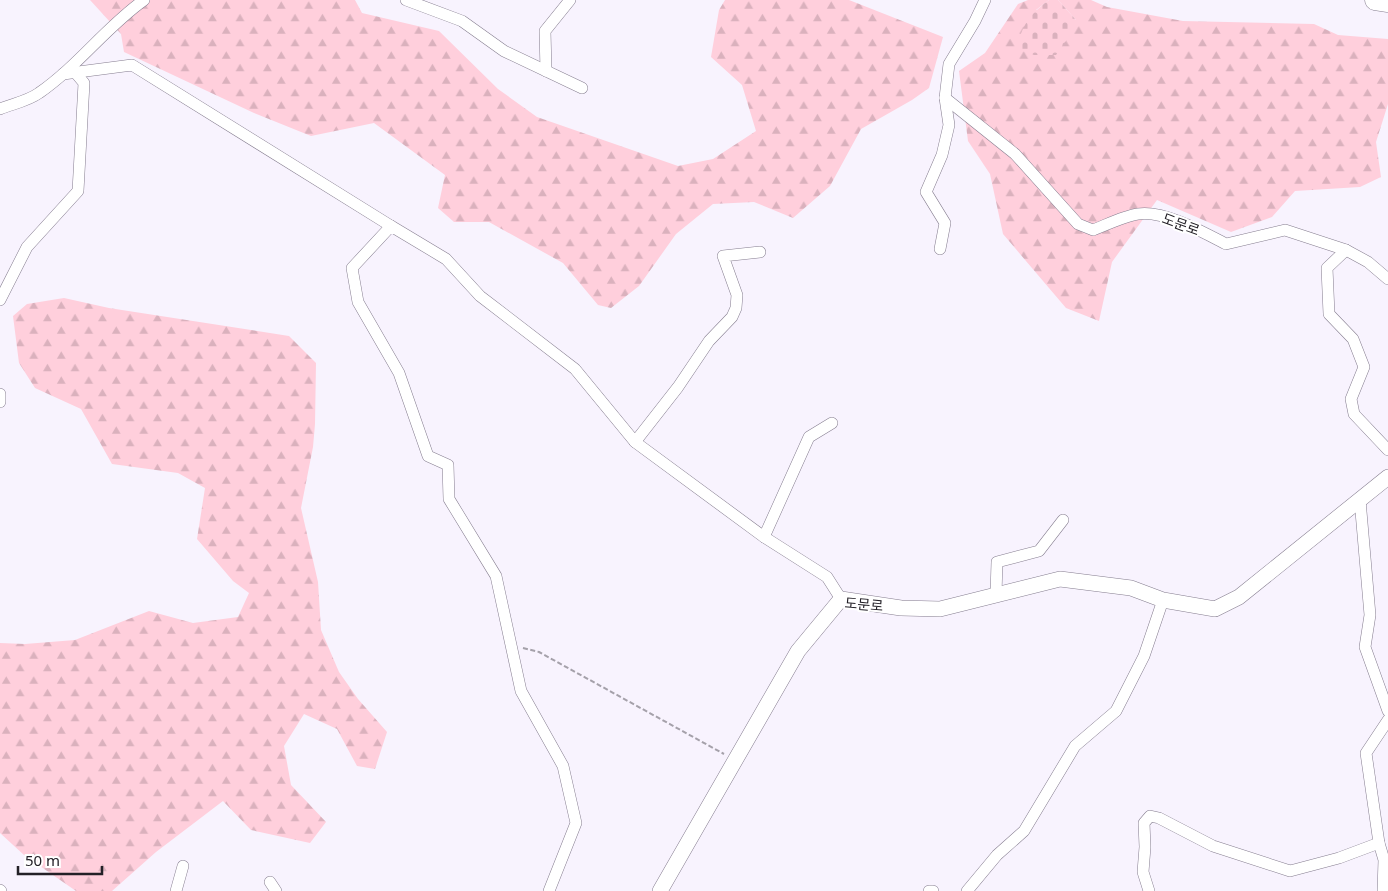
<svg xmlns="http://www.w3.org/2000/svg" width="1388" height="891" viewBox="0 0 1388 891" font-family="'Noto Sans','Noto Sans KR',sans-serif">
<defs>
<pattern id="forest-firs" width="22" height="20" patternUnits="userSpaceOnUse" patternTransform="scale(1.25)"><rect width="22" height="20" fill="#ffcfdc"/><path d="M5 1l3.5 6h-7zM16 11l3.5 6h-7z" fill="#dab1bd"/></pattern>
<pattern id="cemetery-stones" width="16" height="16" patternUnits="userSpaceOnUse" patternTransform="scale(1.25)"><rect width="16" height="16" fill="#ffcfdc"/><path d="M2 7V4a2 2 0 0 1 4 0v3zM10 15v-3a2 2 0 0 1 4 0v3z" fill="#dab1bd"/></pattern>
</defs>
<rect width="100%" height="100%" fill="#f8f3fe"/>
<g fill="url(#forest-firs)">
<polygon points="90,0 355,0 362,13 439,31 498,89 537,117 678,166 713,159 756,131 742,85 711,57 719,10 725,0 849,0 943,37 929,88 912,100 861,129 830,186 793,218 754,202 713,204 676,234 639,286 611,308 598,305 563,263 489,222 454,222 438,208 445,175 374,123 311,136 254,113 124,52 121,34"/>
<polygon points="1028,0 1049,0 1036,10 1076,20 1058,0 1091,0 1107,7 1183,21 1314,24 1338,35 1388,39 1388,104 1376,142 1381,177 1360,187 1295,191 1272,217 1231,232 1157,200 1112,262 1099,321 1066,308 1003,234 990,174 968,141 959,71 985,53 1018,4"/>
<polygon points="64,298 109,308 289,336 316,363 315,424 313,447 301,508 318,582 321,630 339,672 358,699 387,732 375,769 357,766 337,729 304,714 284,746 291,785 326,822 310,843 251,830 223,801 156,852 112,891 76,891 24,855 0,833 0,643 25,644 75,640 149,611 193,623 238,617 249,593 233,581 197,539 205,488 178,473 112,464 81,409 35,388 19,363 13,316 27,304"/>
</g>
<path fill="url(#cemetery-stones)" d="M1049,0H1058L1076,20L1073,31L1056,55H1034L1017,49C1021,26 1030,14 1049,0Z"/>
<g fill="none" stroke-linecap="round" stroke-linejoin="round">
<g stroke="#857d8f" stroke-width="12">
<g id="street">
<polyline points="406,0 462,21 504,51 582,88"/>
<polyline points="546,71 545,31 570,0"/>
<polyline points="63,74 132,65 391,226"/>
<path d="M945,98L1015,154L1078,224L1093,230C1106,225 1124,216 1138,214C1164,210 1203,232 1226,244L1285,230L1346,250L1368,262L1388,279"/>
<path d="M0,109C12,104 28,101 39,93C78,66 106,27 144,0"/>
<polyline points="940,249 945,223 926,192 942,155 949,125 945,98 949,64 975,21 985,0"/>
<polyline points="1346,250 1327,268 1329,314 1353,339 1364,367 1351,399 1354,414 1388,450"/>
<polyline points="0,300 27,247 78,191 84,83 74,71"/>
<polyline points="0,394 0,402"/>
<polyline points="635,442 764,537 809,437 832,423"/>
<polyline points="1360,500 1370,615 1365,647 1388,711"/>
<polyline points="764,537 827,577 841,599"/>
<polyline points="996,594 997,562 1039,551 1063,520"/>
<polyline points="270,882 276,891"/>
<polyline points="0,890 1,891"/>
<polyline points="176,891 183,866"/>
<polyline points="549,891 576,823 563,766 521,691 496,576 449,499 448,465 428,456 399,373 358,302 352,268 391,226 446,259 480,296 575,369 635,442 678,387 709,341 732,317 736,308 737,295 723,256 760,252"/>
<polyline points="929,891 933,891"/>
<polyline points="967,891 997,855 1024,831 1075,746 1116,711 1144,656 1163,600"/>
<polyline points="1149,891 1143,872 1145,847 1144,823 1150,816 1159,818 1213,846 1290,871 1339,858 1379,843"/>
<polyline points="1383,891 1384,860 1379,843 1366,753 1388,720"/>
</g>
</g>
<g stroke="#857d8f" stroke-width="16">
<polyline id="secondary" points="660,891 798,651 841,599 901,608 940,609 1060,579 1131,588 1163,600 1215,609 1239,597 1388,477"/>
</g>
<g stroke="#857d8f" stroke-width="21">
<polyline id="highway" points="1375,0 1388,2"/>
</g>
<polyline stroke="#a5a1aa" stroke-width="2" stroke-dasharray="5 2.5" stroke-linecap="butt" points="523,648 539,652 724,754"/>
<use href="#street" stroke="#fff" stroke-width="11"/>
<use href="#secondary" stroke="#fff" stroke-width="15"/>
<use href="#highway" stroke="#fff" stroke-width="20"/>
</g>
<g text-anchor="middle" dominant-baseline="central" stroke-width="4" stroke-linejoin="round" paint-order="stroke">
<g font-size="14" fill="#232027" stroke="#fff">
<text transform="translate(1181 224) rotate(20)">도문로</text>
<text transform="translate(864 604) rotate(5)">도문로</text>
</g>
</g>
<path d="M18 866v8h84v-8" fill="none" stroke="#232027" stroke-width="2.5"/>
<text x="25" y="866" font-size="15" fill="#232027" stroke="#ffffff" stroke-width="4" paint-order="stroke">50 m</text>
</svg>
